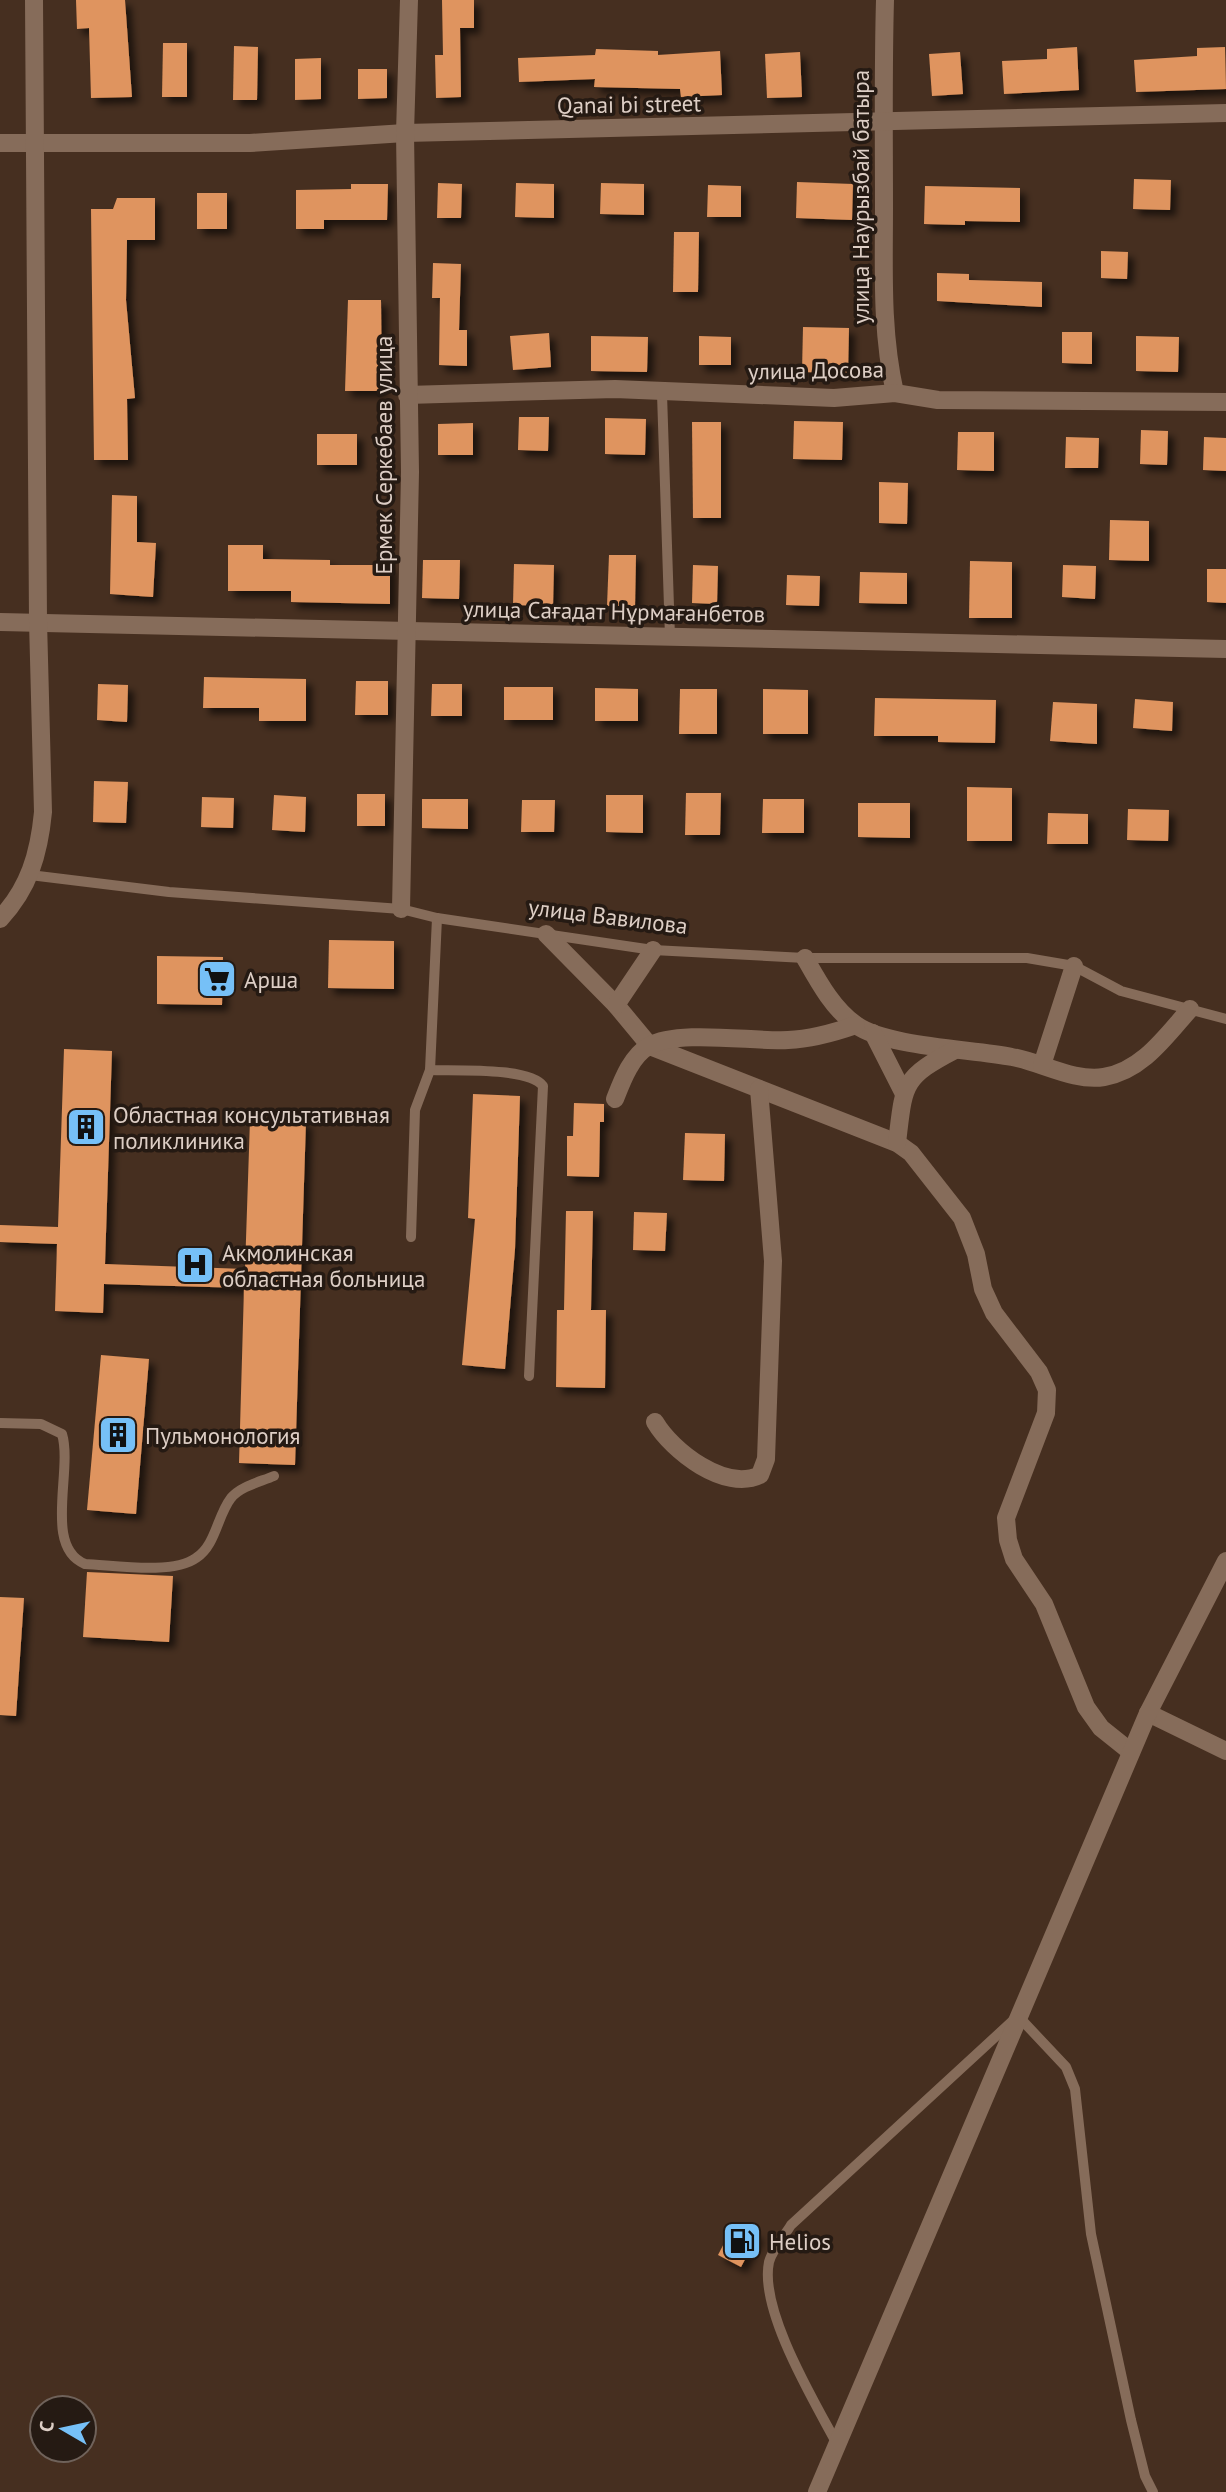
<svg xmlns="http://www.w3.org/2000/svg" width="1226" height="2492" viewBox="0 0 1226 2492" font-family="'PT Sans',sans-serif">
<defs>
<filter id="shadow"><feDropShadow dx="6" dy="6" stdDeviation="3.5" flood-color="#0009"/></filter>
</defs>
<rect width="100%" height="100%" fill="#462f20"/>
<g fill="#df945e" filter="url(#shadow)">
<polygon points="76,0 125,0 132,97 91,98 89,28 77,29"/>
<polygon points="442,0 474,0 474,28 460,28 461,97 436,98 435,55 443,55"/>
<polygon points="163,43 187,43 187,97 162,97"/>
<polygon points="234,46 258,47 257,100 233,100"/>
<polygon points="1077,47 1079,90 1004,94 1002,61 1047,59 1047,49"/>
<polygon points="1225,47 1226,89 1136,92 1134,60 1197,56 1197,48"/>
<polygon points="596,49 658,51 658,55 720,51 722,95 681,97 680,89 594,87 595,79 519,82 518,58 595,55"/>
<polygon points="800,52 802,97 767,98 765,54"/>
<polygon points="960,52 963,94 932,96 929,54"/>
<polygon points="321,58 321,99 295,100 295,59"/>
<polygon points="358,69 387,69 387,98 358,99"/>
<polygon points="1134,179 1171,180 1170,210 1133,209"/>
<polygon points="797,182 853,184 852,220 796,218"/>
<polygon points="438,183 462,184 461,218 437,218"/>
<polygon points="516,183 554,184 554,218 515,217"/>
<polygon points="601,183 644,184 644,215 600,214"/>
<polygon points="351,184 388,184 387,220 324,220 324,229 296,229 296,190 351,189"/>
<polygon points="708,185 741,186 741,217 707,217"/>
<polygon points="925,186 1020,188 1020,222 965,221 965,225 924,224"/>
<rect x="197" y="193" width="30" height="36"/>
<polygon points="117,198 155,198 155,240 127,240 126,300 135,398 127,399 128,460 94,460 91,209 113,209"/>
<polygon points="674,232 699,232 698,292 673,292"/>
<polygon points="1101,251 1128,252 1127,279 1101,278"/>
<polygon points="433,263 461,264 459,330 467,330 467,366 439,365 440,298 432,298"/>
<polygon points="937,273 969,274 969,280 1042,282 1042,307 937,301"/>
<polygon points="348,300 381,300 382,391 345,391"/>
<polygon points="803,327 849,328 848,373 802,372"/>
<polygon points="1062,332 1092,332 1092,364 1062,363"/>
<polygon points="549,333 551,367 513,370 510,336"/>
<polygon points="591,336 648,337 647,372 591,371"/>
<polygon points="699,336 731,337 731,365 699,365"/>
<polygon points="1136,336 1179,337 1178,372 1136,371"/>
<polygon points="519,417 549,417 548,451 518,450"/>
<polygon points="605,418 646,419 645,455 605,454"/>
<polygon points="794,421 843,422 842,460 793,459"/>
<polygon points="692,422 721,422 721,518 693,518"/>
<polygon points="473,423 473,455 438,455 438,424"/>
<polygon points="1141,430 1168,431 1167,465 1140,464"/>
<polygon points="958,432 994,432 994,471 957,470"/>
<rect x="317" y="434" width="40" height="31"/>
<polygon points="1066,437 1099,438 1098,468 1065,468"/>
<polygon points="1204,437 1226,438 1226,471 1203,470"/>
<polygon points="879,482 908,483 907,524 879,523"/>
<polygon points="112,495 137,496 137,542 156,543 153,597 110,594"/>
<polygon points="1110,520 1149,521 1149,561 1109,560"/>
<polygon points="228,545 263,545 263,559 330,560 330,565 390,565 390,604 291,602 291,591 228,591"/>
<polygon points="609,555 636,555 635,606 607,606"/>
<polygon points="423,560 460,560 459,599 422,598"/>
<polygon points="970,561 1012,562 1012,618 969,618"/>
<polygon points="514,564 554,565 553,606 513,605"/>
<polygon points="693,565 718,566 717,604 692,603"/>
<polygon points="1063,565 1096,566 1095,599 1062,597"/>
<polygon points="1207,569 1226,569 1226,603 1207,602"/>
<polygon points="860,572 907,573 907,604 859,603"/>
<polygon points="787,575 820,576 819,606 786,605"/>
<polygon points="204,677 306,679 306,721 259,721 259,708 203,708"/>
<polygon points="356,681 388,681 388,715 355,715"/>
<polygon points="98,684 128,685 127,722 97,720"/>
<polygon points="432,684 462,684 462,716 431,716"/>
<rect x="504" y="687" width="49" height="33"/>
<polygon points="595,688 638,689 638,721 595,721"/>
<polygon points="680,689 717,689 717,734 679,734"/>
<polygon points="763,689 808,690 808,734 763,734"/>
<polygon points="875,698 996,700 995,743 938,742 938,736 874,736"/>
<polygon points="1135,699 1173,702 1172,731 1133,728"/>
<polygon points="1053,702 1097,704 1097,744 1050,741"/>
<polygon points="94,781 128,782 126,823 93,822"/>
<polygon points="967,787 1012,788 1012,841 967,841"/>
<polygon points="686,793 721,793 720,835 685,835"/>
<rect x="357" y="794" width="28" height="32"/>
<polygon points="274,795 306,797 305,832 272,830"/>
<polygon points="606,795 643,795 643,833 606,832"/>
<polygon points="202,797 234,798 233,828 201,827"/>
<polygon points="422,799 468,799 468,829 422,828"/>
<polygon points="763,799 804,799 804,833 762,833"/>
<polygon points="522,800 555,800 554,832 521,832"/>
<polygon points="858,803 910,803 910,838 858,837"/>
<polygon points="1128,809 1169,810 1168,841 1127,840"/>
<polygon points="1048,813 1088,814 1088,844 1047,844"/>
<polygon points="329,940 394,941 394,989 328,988"/>
<polygon points="157,956 223,957 222,1005 157,1004"/>
<polygon points="64,1049 112,1051 105,1264 245,1269 250,1120 306,1121 295,1465 239,1463 244,1288 104,1284 103,1313 55,1311 57,1244 0,1242 0,1225 58,1227"/>
<polygon points="473,1094 520,1096 515,1249 505,1369 462,1365 475,1219 468,1218"/>
<polygon points="574,1103 604,1104 604,1122 600,1122 599,1177 567,1176 567,1136 573,1136"/>
<polygon points="685,1133 725,1134 724,1181 683,1180"/>
<polygon points="566,1211 593,1211 591,1310 606,1310 605,1388 556,1387 557,1310 564,1310"/>
<polygon points="634,1212 667,1213 665,1251 633,1250"/>
<polygon points="101,1355 149,1359 136,1514 87,1510"/>
<polygon points="87,1572 173,1576 169,1642 83,1637"/>
<polygon points="0,1597 24,1598 16,1716 0,1715"/>
<polygon points="735,2222 758,2235 741,2267 718,2255"/>
</g>
<g fill="none" stroke-linecap="round" stroke-linejoin="round">
<g stroke="#866c5a" stroke-width="10">
<polyline points="662,394 670,637"/>
<polyline points="30,875 169,892 401,909 437,918 653,950 805,958 1027,958 1074,966 1121,991 1226,1019"/>
<path d="M430,1070C455,1071 529,1067 543,1086L529,1376"/>
<polyline points="411,1237 415,1110 430,1070 437,918"/>
<path d="M0,1423L41,1424L62,1434C73,1471 43,1547 85,1564C113,1565 173,1575 196,1558C216,1545 217,1516 231,1498C241,1486 260,1482 274,1476"/>
<path d="M837,2444C814,2401 759,2310 769,2262C772,2250 785,2235 791,2225L1018,2016L1066,2067L1075,2089L1091,2234L1131,2420L1145,2476L1153,2492"/>
</g>
<g stroke="#866c5a" stroke-width="18">
<path d="M885,0C883,69 884,138 884,208C884,270 881,331 895,393"/>
<polyline points="33,143 250,143 405,133 1226,113"/>
<polyline points="407,395 615,389 834,398 895,393 938,400 1226,402"/>
<polyline points="0,622 1226,649"/>
<polyline points="401,909 410,472 405,133 409,0"/>
<polyline points="546,934 616,1005 650,1046 897,1143 911,1153 962,1218 976,1254 983,1289 994,1313 1039,1372 1047,1390 1046,1413 1006,1518 1008,1540 1014,1559 1044,1604 1086,1707 1101,1728 1131,1752"/>
<path d="M805,958C818,981 833,1009 856,1025C887,1047 972,1049 1012,1057C1041,1062 1074,1082 1104,1077C1142,1071 1166,1036 1190,1009"/>
<polyline points="616,1005 653,950"/>
<polyline points="873,1033 903,1092"/>
<polyline points="1042,1065 1074,966"/>
<path d="M615,1099C622,1081 631,1056 649,1046C679,1029 753,1042 788,1040C812,1039 833,1033 856,1025"/>
<path d="M897,1143C904,1085 901,1078 955,1050"/>
<path d="M655,1422C672,1451 725,1492 760,1475L766,1459L773,1261L759,1089"/>
<polyline points="1148,1713 1226,1751"/>
</g>
<g stroke="#866c5a" stroke-width="18">
<polyline points="0,143 33,143"/>
<path d="M0,919C29,888 39,854 43,812L38,621L34,0"/>
<polyline points="817,2492 1148,1713 1226,1561"/>
</g>
</g>
<defs>
<g id="supermarket-square" transform="scale(2.0125)"><rect x="-9" y="-9" width="18" height="18" rx="4" fill="#76c0f7" stroke="#251a13"/><path d="M-6-5.5h2.5l.6 2H6L4.5 2H-2.5L-4.4-4H-6ZM-1.5 3.2a1.3 1.3 0 1 0 .1 0ZM3 3.2a1.3 1.3 0 1 0 .1 0Z" fill="#111"/></g>
<g id="building-square" transform="scale(2.0125)"><rect x="-9" y="-9" width="18" height="18" rx="4" fill="#76c0f7" stroke="#251a13"/><path d="M-4-6H4V6H1V3H-1V6H-4ZM-2.5-4.3h1.7v1.8h-1.7ZM.8-4.3h1.7v1.8H.8ZM-2.5-1h1.7V.8h-1.7ZM.8-1h1.7V.8H.8Z" fill="#111"/></g>
<g id="hospital-square" transform="scale(2.0125)"><rect x="-9" y="-9" width="18" height="18" rx="4" fill="#76c0f7" stroke="#251a13"/><path d="M-5-5h3v3.5h4V-5h3V5h-3V1.5h-4V5h-3Z" fill="#111"/></g>
<g id="fuel-square" transform="scale(2.0125)"><rect x="-9" y="-9" width="18" height="18" rx="4" fill="#76c0f7" stroke="#251a13"/><path d="M-5.5-6h7V0h2V4h1.3V-2.5L3-4.5l.8-.8L6-3V5H2.5V1h-1V6h-7ZM-4.2-4.7v3.2H.2V-4.7Z" fill="#111"/></g>
</defs>
<g fill-rule="evenodd">
<use href="#supermarket-square" x="217" y="979"/>
<use href="#building-square" x="86" y="1127"/>
<use href="#hospital-square" x="195" y="1265"/>
<use href="#building-square" x="118" y="1435"/>
<use href="#fuel-square" x="742" y="2241"/>
</g>
<g text-anchor="middle" dominant-baseline="central" stroke-width="7" stroke-linejoin="round" paint-order="stroke">
<g font-size="23" fill="#ddcec5" stroke="#251a13">
<text transform="translate(629 104) rotate(-1)">Qanai bi street</text>
<text transform="translate(860 197) rotate(-90)">улица Наурызбай батыра</text>
<text transform="translate(816 370) rotate(-1)">улица Досова</text>
<text transform="translate(383 455) rotate(-90)">Ермек Серкебаев улица</text>
<text transform="translate(614 611) rotate(1)">улица Сағадат Нұрмағанбетов</text>
<text transform="translate(608 916) rotate(7)">улица Вавилова</text>
</g>
<g font-size="23" fill="#ddcec5" stroke="#251a13" text-anchor="start">
<text x="244" y="979">Арша</text>
<text x="113" y="1114">Областная консультативная<tspan x="113" dy="26">поликлиника</tspan></text>
<text x="222" y="1252">Акмолинская<tspan x="222" dy="26">областная больница</tspan></text>
<text x="145" y="1435">Пульмонология</text>
<text x="769" y="2241">Helios</text>
</g>
</g>
<g transform="translate(63 2429) rotate(279)"><circle r="33" fill="#251a13" stroke="#6f625a" stroke-width="2"/>
<path d="M0-5L12 26L0 18L-12 26Z" fill="#76c0f7"/>
<text y="-10" font-size="19" font-weight="bold" text-anchor="middle" fill="#ddcec5">С</text>
</g>
</svg>
